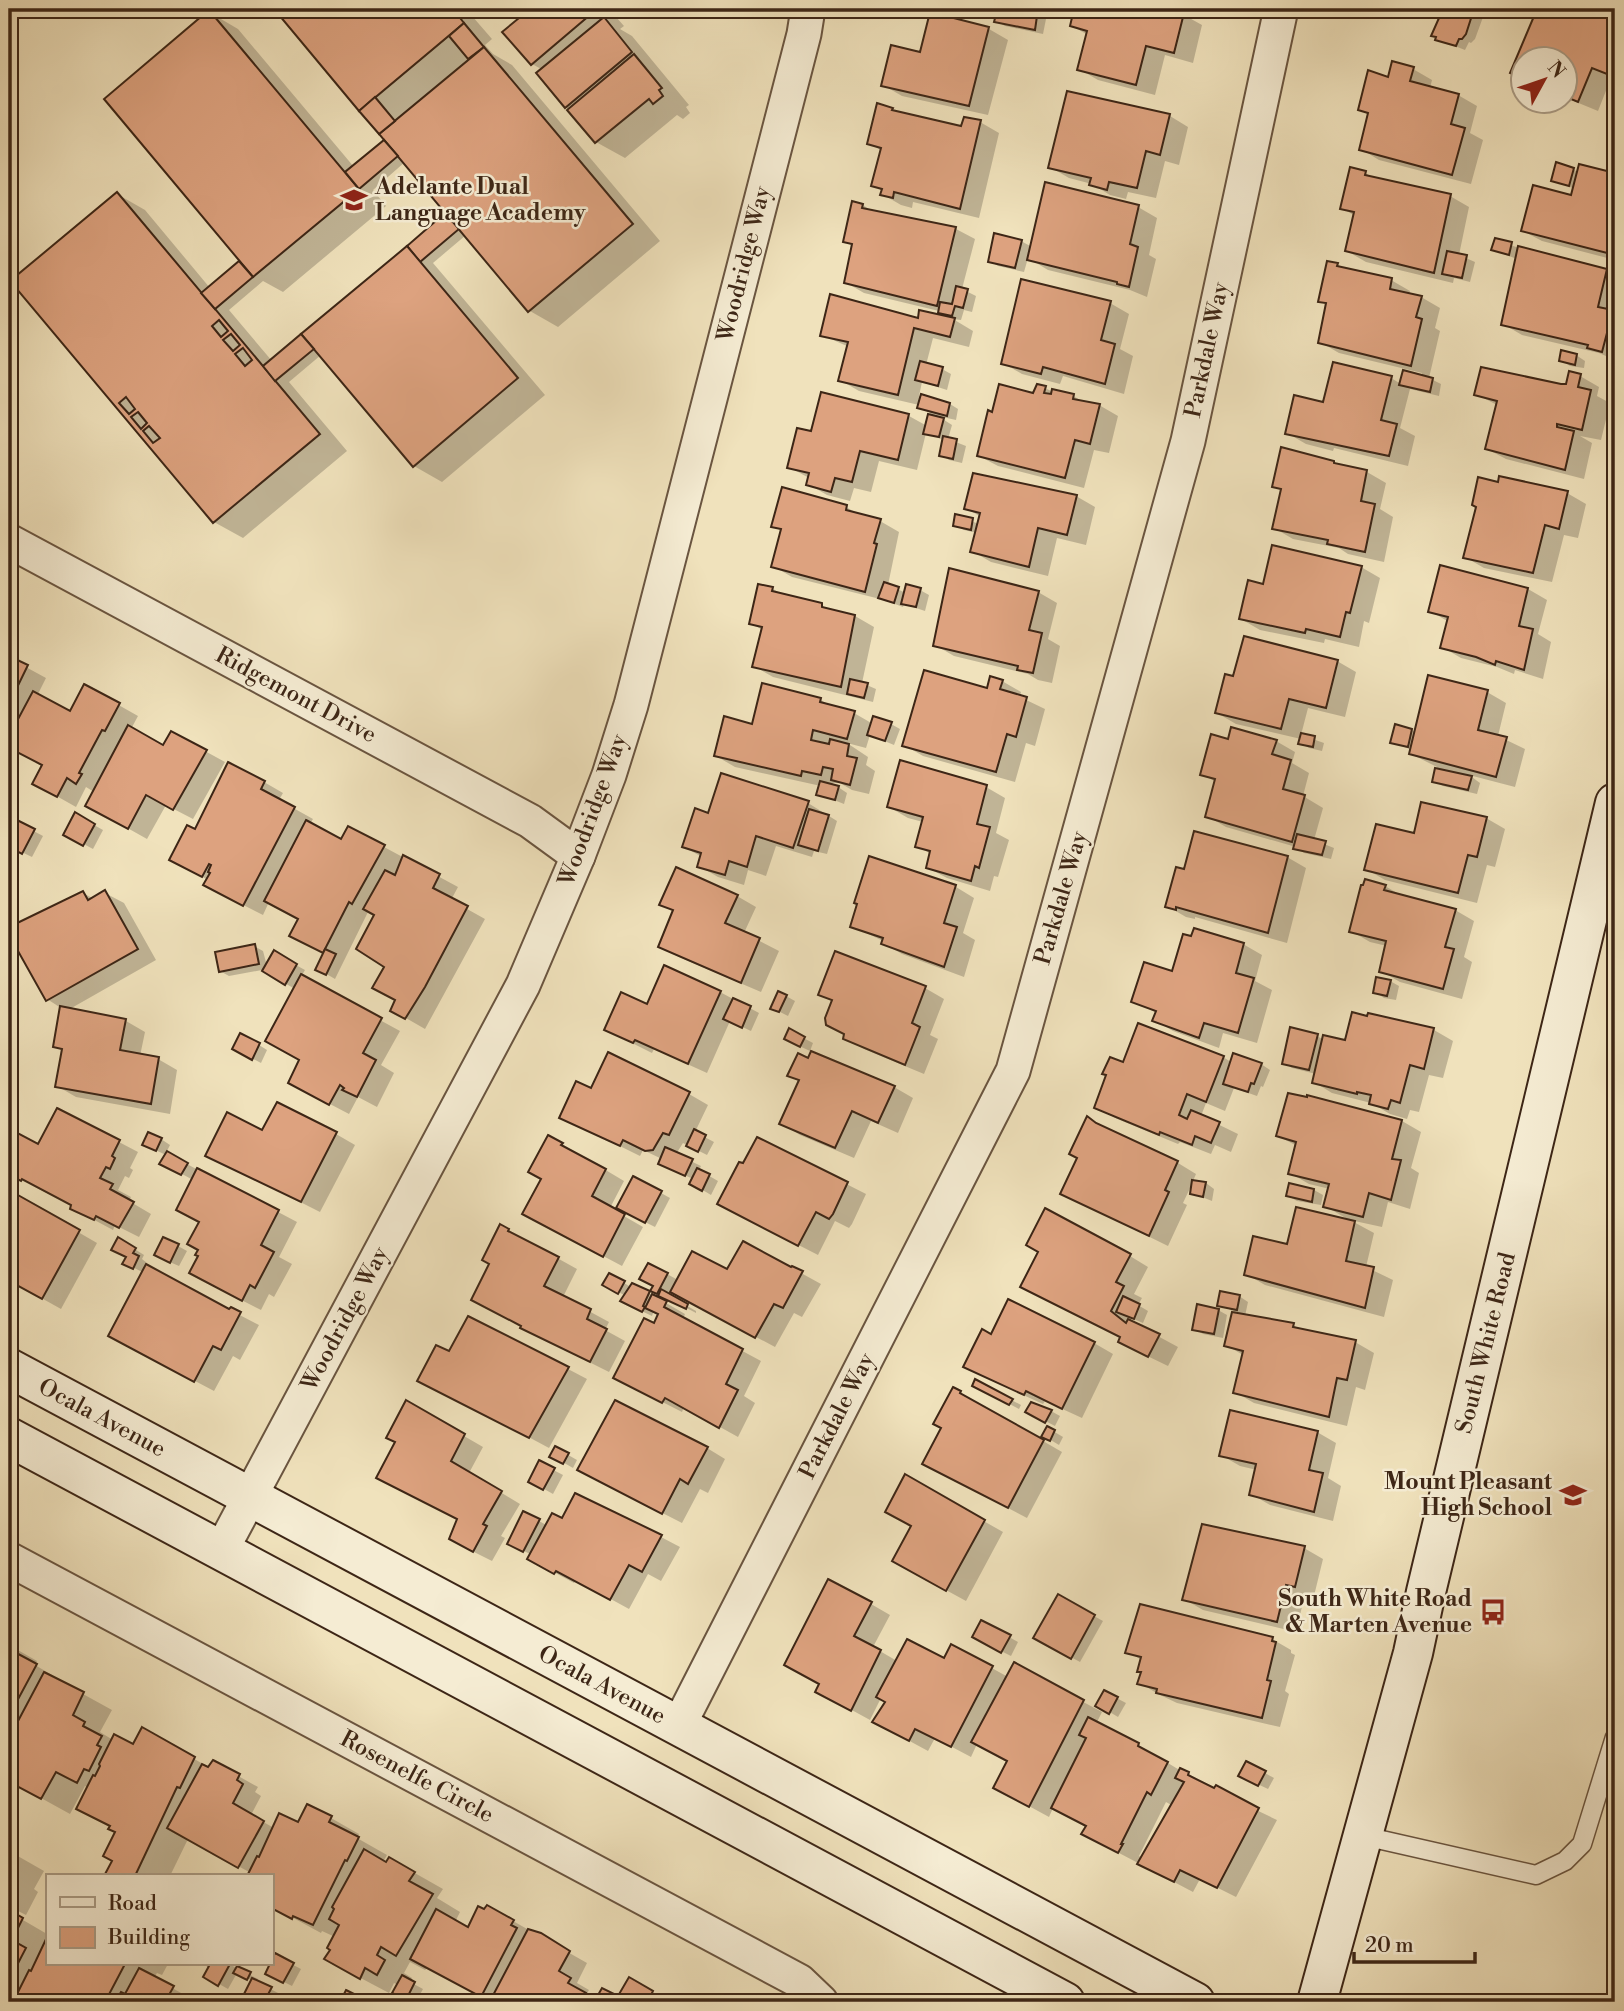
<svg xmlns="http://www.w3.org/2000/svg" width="1624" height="2011" viewBox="0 0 1624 2011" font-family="'Libre Bodoni',serif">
<rect width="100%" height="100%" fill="#f0e2bc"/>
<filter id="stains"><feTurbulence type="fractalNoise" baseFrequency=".00286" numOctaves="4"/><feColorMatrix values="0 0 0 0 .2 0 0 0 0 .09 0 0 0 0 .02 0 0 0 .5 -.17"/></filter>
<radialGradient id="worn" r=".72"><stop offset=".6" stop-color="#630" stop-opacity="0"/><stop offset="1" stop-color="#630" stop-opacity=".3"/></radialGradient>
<g fill="#0003" fill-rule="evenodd">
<path d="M276,9H466L492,39L485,45L493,54L512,65L660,241L558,327L530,311L466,235L433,263L545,395L442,482L414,466L321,355L289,382L347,451L243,538L214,522L12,281L117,194L145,210L210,288L242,261L209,12L238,29L354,167L386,140ZM405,162L448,213L272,361L229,310L263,281L283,292L386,206L373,190Z"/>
<polygon points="533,9 609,9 624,26 620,29 632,36 689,105 686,107 690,113 683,119 677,115 625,158 596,142 566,107 543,70 532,64 505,33"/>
<polygon points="968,9 1048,9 1043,34 1005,26 996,21 998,16"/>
<polygon points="1076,9 1158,9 1184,15 1202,25 1193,63 1165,55 1155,95 1098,80 1079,69 1088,35 1072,26"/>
<polygon points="1420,9 1486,9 1475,39 1471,43 1469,42 1465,50 1437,39 1441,19"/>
<polygon points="1539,9 1615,9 1615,79 1611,78 1598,111 1564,97 1564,60 1522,60 1522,78 1512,72"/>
<polygon points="931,14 989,29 1008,40 988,115 902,96 883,85 921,54"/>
<polygon points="1413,69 1432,80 1430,88 1458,95 1477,106 1470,133 1483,140 1471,184 1379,160 1361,149 1370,115 1360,109 1389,79"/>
<polygon points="892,109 899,113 963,128 980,122 999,133 979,218 913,202 912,208 901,205 882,194 883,191 873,185 882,151 869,143"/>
<polygon points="1170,116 1188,127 1179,165 1165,161 1156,198 1128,192 1126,199 1110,195 1092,184 1069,178 1050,167"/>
<polygon points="1581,166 1615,175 1615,260 1542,241 1523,231 1573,197 1575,189 1553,180 1573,169 1579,173"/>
<polygon points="1365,173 1376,179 1450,196 1469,207 1459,255 1475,262 1470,282 1454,278 1453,283 1366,262 1347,251 1355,216 1342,208"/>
<polygon points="863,205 873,212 956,229 975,239 962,289 976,296 972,312 964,310 961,320 953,319 973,331 969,347 933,338 926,365 942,369 951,374 947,390 922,382 919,396 950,404 958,409 956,420 938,416 952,425 948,439 966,446 962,463 949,460 941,455 944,440 926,433 917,470 879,461 871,492 854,488 850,501 827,495 808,484 809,478 789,467 812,434 822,394 909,416 927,426 930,413 919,407 919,405 859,391 840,380 849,347 822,335 919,320 951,318 939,311 864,293 845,282 853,246 845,241"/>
<polygon points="1138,207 1157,218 1149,255 1156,259 1147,297 1130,290 1048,270 1028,258 1024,272 998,266 990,261 1021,241 1032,247"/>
<polygon points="1496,240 1519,248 1607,270 1615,275 1615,360 1599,353 1522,335 1503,324 1517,259 1493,250"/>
<polygon points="1337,265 1345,269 1391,280 1410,291 1409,295 1421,297 1440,308 1435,328 1440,331 1429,378 1441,384 1439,396 1410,389 1400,428 1415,436 1408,466 1334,448 1333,451 1306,444 1287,433 1324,404 1391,378 1401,384 1421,377 1422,373 1339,353 1320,342 1328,305 1320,301"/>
<polygon points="1110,303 1129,314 1120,349 1133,356 1124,394 1063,376 1060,384 1022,374 1003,363"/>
<polygon points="1576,355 1585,361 1584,368 1570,366 1561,360"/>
<polygon points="1580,376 1599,387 1597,396 1610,403 1601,440 1580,436 1592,443 1584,479 1506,459 1487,449 1497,405 1476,394 1568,385"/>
<polygon points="1045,388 1053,392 1073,396 1086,403 1099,405 1118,416 1109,453 1094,450 1084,488 998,466 979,456 1034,395"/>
<polygon points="1367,472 1386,483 1380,509 1393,517 1384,562 1348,554 1339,548 1293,539 1274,528 1282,491 1274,486"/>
<polygon points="1499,484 1567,493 1586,504 1578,538 1564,535 1552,582 1484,568 1465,557"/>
<polygon points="1076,496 1095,507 1086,545 1057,538 1048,576 991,562 972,551 977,533 964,530 955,525 957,516 979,524 981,517 966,508"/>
<polygon points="846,507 862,516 880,521 899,532 888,585 906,593 920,590 929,595 925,611 904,604 903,607 884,600 792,577 773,566 782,531 773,526"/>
<polygon points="1361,567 1380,578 1369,623 1364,621 1359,647 1325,639 1324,643 1260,630 1241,619 1264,586"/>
<polygon points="760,586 773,589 786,596 855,616 874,627 862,683 876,689 873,702 773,677 754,666 763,630 751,624"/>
<polygon points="1528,589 1547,600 1538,634 1551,642 1543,679 1515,670 1514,674 1497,667 1461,658 1442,647 1449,622 1430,611"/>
<polygon points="1038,592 1057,603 1048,639 1060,646 1052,683 1038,680 1028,674 954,656 935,645"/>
<polygon points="9,647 17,652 13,660 46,678 37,696 71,713 85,686 138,716 131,729 164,747 172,733 225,762 193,819 166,805 147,839 106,816 94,792 86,787 76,807 53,794 44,765 11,747 9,751"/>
<polygon points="1337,661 1356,672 1345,717 1308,708 1301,735 1324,743 1322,751 1309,748 1300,743 1301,739 1236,724 1217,713 1235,678"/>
<polygon points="1002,681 1021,692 1020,697 1045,709 1035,746 1026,743 1015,782 923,756 904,745"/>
<polygon points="1487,692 1506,703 1498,736 1525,749 1515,787 1469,775 1480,783 1477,794 1443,786 1434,781 1437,767 1411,754 1412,750 1392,742 1412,730 1416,733"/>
<polygon points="821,700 834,708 854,713 873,724 891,724 900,729 894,745 870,735 866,748 847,743 868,757 866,765 875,771 869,794 852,790 840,783 832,783 847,793 844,804 819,794 821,786 735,767 716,756 753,726"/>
<polygon points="1276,741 1295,752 1292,763 1309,773 1303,796 1323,808 1314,840 1334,848 1331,859 1304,853 1296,847 1226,827 1207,816 1216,782 1202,774 1229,742"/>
<polygon points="9,756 14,760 9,771"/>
<polygon points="264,782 283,793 279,800 313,819 310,824 342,841 349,828 458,887 451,900 485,919 425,1029 392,1010 397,1000 386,966 376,915 368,912 335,979 318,969 325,954 310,946 300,919 269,902 263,915 224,895 208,880 190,870 196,831"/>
<polygon points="986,787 1005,798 996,833 1009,840 998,877 994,876 990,891 947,878 928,868 931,854 917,846 923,822 908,818 889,807"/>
<polygon points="808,803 837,821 827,854 814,851 812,857 776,846 766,876 748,870 744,885 718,877 699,866 702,857 684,847"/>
<polygon points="76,815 103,830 93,849 65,834"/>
<polygon points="9,818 43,836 32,857 9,846"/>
<polygon points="1486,818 1505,829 1495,867 1487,865 1477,903 1385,880 1366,869 1415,835"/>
<polygon points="1287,857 1306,868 1287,943 1195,917 1195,919 1186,917 1167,906 1186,871"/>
<polygon points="871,858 956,887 974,898 963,933 975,940 964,977 902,954 883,943 883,941 852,926"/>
<polygon points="1385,886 1404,897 1455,910 1474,921 1464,957 1472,962 1462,999 1400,982 1381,971 1387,946 1370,942 1351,931"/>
<polygon points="83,893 94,899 105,893 124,903 156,960 68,1010 126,1021 145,1032 140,1056 158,1059 177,1070 170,1114 76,1097 57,1086 63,1051 54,1046 61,1008 47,999 9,929"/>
<polygon points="737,896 756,907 744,933 779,951 761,992 679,957 660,946 675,912 662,904"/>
<polygon points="1243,944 1262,955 1255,981 1272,990 1257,1043 1223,1033 1219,1048 1173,1031 1154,1020 1157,1013 1134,1001 1173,973"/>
<polygon points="254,946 263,951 267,966 274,953 305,970 301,977 400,1031 381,1065 394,1073 377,1107 358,1097 349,1114 309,1093 301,1060 295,989 262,970 229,976 220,971"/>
<polygon points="1390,981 1399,986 1396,1000 1384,998 1375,992"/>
<polygon points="925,988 944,999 930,1035 938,1039 924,1074 864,1049 845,1038 846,1035 834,1002 820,994"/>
<polygon points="720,992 759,1013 751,1031 730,1021 707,1073 654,1049 652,1053 606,1030 648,1006"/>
<polygon points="786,996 795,1001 788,1016 772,1008"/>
<polygon points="1369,1015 1434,1030 1453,1041 1443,1078 1429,1075 1419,1112 1410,1110 1407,1119 1390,1114 1371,1103 1332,1093 1314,1082 1316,1074 1292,1068 1284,1063 1317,1036 1324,1040 1346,1042"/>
<polygon points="790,1031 813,1043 810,1051 795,1044"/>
<polygon points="259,1045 267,1050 261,1063 234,1049"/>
<polygon points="1223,1057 1231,1062 1261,1064 1270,1070 1263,1087 1261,1086 1257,1096 1234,1088 1225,1111 1206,1103 1201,1116 1238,1134 1231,1152 1215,1145 1211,1154 1180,1142 1178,1144 1115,1118 1096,1107 1124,1065"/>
<polygon points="789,1075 894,1087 913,1098 898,1133 871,1121 854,1158 800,1135 782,1124 800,1081"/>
<polygon points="591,1090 689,1094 708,1105 695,1132 714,1142 707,1155 683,1143 676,1154 701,1166 699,1170 718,1181 711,1195 691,1183 693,1179 669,1168 662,1159 643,1150 640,1156 561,1117"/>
<polygon points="1309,1098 1402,1121 1421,1132 1411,1168 1419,1173 1410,1209 1388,1202 1382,1227 1350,1220 1374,1233 1366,1267 1393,1280 1384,1317 1265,1285 1246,1274 1288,1246 1349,1220 1325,1206 1330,1189 1309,1184 1290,1173 1297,1146 1278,1136"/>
<polygon points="58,1110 138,1152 130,1168 133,1170 129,1178 125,1176 118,1190 131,1197 129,1201 151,1214 139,1237 115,1225 113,1230 72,1208 73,1206 9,1174 9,1139 12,1132 39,1146"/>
<polygon points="1106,1129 1178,1163 1196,1174 1193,1181 1206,1183 1214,1189 1212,1201 1192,1193 1192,1184 1183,1203 1187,1205 1168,1246 1062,1194"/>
<polygon points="263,1133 336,1134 355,1145 320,1212 207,1155"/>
<polygon points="161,1139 170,1145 166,1153 297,1222 279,1257 292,1264 274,1297 269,1294 261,1310 210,1284 200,1256 201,1222 193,1180 162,1163 166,1155 153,1149"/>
<polygon points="758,1139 866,1194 852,1224 849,1228 835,1221 818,1255 738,1214"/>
<polygon points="562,1144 624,1181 610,1208 643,1227 622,1266 543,1224 543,1179 531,1171"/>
<polygon points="1314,1190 1323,1195 1321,1205 1297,1201 1288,1196"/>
<polygon points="9,1192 97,1243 61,1309 9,1280"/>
<polygon points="661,1193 670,1198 655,1227 627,1213"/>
<polygon points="501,1227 577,1269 563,1297 609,1322 605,1330 625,1341 609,1372 541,1338 491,1264"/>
<polygon points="119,1239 144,1255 142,1259 147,1263 145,1266 259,1325 240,1360 233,1356 214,1391 129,1346 144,1273 125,1263 128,1257"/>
<polygon points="178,1246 187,1251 179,1266 165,1260"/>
<polygon points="1040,1252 1130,1256 1148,1267 1134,1294 1142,1298 1138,1305 1148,1311 1143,1323 1131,1318 1130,1321 1178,1347 1168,1366 1139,1352 1121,1338 1041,1297"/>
<polygon points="792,1268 821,1284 802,1317 794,1313 775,1347 670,1291 668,1295 696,1311 696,1313 653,1290 667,1274 678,1280 728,1272"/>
<polygon points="610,1275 631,1287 649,1293 685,1314 683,1319 761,1361 744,1396 755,1403 738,1437 684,1407 682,1412 635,1388 660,1314 654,1310 652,1316 631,1306 626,1296 605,1285"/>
<polygon points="1239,1296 1248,1302 1245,1316 1293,1325 1303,1331 1355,1342 1374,1353 1365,1390 1356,1387 1347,1426 1254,1403 1235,1392 1243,1355 1226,1345 1234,1311 1219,1305"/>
<polygon points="1218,1310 1227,1315 1223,1338 1203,1334 1194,1329"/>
<polygon points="992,1336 1094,1343 1113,1354 1082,1418 1045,1401 1043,1404 984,1377"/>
<polygon points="568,1369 587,1379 549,1448 452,1396"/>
<polygon points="976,1381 1021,1405 1019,1409 974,1385"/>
<polygon points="407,1403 483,1447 469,1473 520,1504 501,1536 505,1538 492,1561 470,1550 459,1520 397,1442"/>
<polygon points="1051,1411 1060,1416 1055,1426 1028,1412"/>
<polygon points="1048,1428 1063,1437 1059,1445 1044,1436"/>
<polygon points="1317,1432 1336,1443 1328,1478 1341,1486 1333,1521 1270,1505 1251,1494 1257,1470 1240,1466 1221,1455"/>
<polygon points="1043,1441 1062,1452 1027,1518 943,1474"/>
<polygon points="556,1448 577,1460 573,1468 552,1456"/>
<polygon points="707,1448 725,1459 708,1493 700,1489 682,1523 598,1480"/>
<polygon points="540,1463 563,1475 553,1494 530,1481"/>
<polygon points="906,1477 1003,1532 966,1601 913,1572 913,1526"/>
<polygon points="539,1521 548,1526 563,1521 661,1537 680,1547 661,1581 648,1574 629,1609 576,1580 574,1583 548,1569 532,1555 518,1548"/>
<polygon points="1304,1548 1323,1559 1314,1596 1305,1594 1296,1632 1203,1610 1184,1599"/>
<polygon points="1058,1596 1103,1621 1080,1662 1036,1638"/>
<path d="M871,1604L890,1615L873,1647L897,1661L944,1660L952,1646L1008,1677L1014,1665L1102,1712L1096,1724L1138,1745L1206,1786L1277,1820L1236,1897L1200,1879L1193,1892L1102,1844L1087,1826L1053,1808L1049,1817L1014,1798L1009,1761L977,1744L971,1757L935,1738L928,1751L893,1732L887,1702L881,1698L870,1720L817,1691ZM1166,1802L1173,1806L1142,1858L1139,1856Z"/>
<polygon points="982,1622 1018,1642 1011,1656 983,1642"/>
<polygon points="1272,1639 1291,1650 1291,1653 1295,1655 1285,1691 1289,1694 1280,1727 1177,1703 1158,1694 1140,1683 1142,1673 1139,1671 1142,1660 1127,1652"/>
<polygon points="9,1645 37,1661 35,1665 64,1682 63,1683 112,1710 100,1732 113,1740 134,1746 142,1729 210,1768 213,1762 258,1787 255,1792 261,1796 251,1815 274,1828 331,1818 359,1834 357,1838 387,1855 383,1862 387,1864 390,1859 443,1889 437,1898 460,1912 455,1922 468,1929 513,1921 587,1963 577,1983 589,1990 586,1995 597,2001 619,1999 629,1979 670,2002 494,2002 428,1967 425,1970 410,1962 404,1973 412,1978 410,1982 423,1989 416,2002 412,2002 394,1992 398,1985 394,1983 389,1993 355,1975 332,1949 335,1937 322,1931 321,1933 273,1907 271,1876 249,1876 251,1873 188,1839 170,1876 106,1876 114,1861 117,1832 88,1788 85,1786 70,1814 12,1782 9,1789"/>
<polygon points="1105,1692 1126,1703 1118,1717 1098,1705"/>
<polygon points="1265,1773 1274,1778 1268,1789 1249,1780"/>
<polygon points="9,1851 44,1871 34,1889 38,1892 26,1915 14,1909 11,1913 47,1934 47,1964 168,1964 162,1975 157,1973 154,1978 192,1999 190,2002 9,2002"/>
<polygon points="276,1956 301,1969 292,1986 276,1978"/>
<polygon points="208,1964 229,1964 258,1979 257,1982 280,1994 275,2002 242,2002 253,1981 237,1973 228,1989 205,1976 211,1965"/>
</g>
<g fill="#dda27f" stroke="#3d2616" stroke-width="2" fill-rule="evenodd">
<polygon points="274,9 453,9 464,23 359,111"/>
<polygon points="530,9 597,9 531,65 502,32"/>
<polygon points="1011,9 1038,9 1035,30 994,22 997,11 1010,14"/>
<polygon points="1074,9 1168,9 1184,13 1174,53 1146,46 1136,85 1077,70 1087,31 1070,26"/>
<polygon points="1416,9 1474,9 1466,34 1462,39 1459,39 1456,46 1435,40 1436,37 1431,36 1439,18"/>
<polygon points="1537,9 1615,9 1615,69 1612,76 1592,68 1578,102 1564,96 1564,60 1522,60 1522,78 1510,73"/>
<polygon points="209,10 359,189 253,277 104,99"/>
<polygon points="930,12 989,27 969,106 881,86 891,45 920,52"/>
<polygon points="604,17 632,52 565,108 536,73"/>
<polygon points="464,23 484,47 468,59 449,36"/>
<polygon points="484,47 633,224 528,312 379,134"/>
<polygon points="634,54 662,88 659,90 663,96 653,104 649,99 595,143 567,110"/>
<polygon points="1392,61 1414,67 1410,81 1459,94 1451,124 1465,128 1452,175 1359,150 1368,113 1358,110 1368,70 1388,77"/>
<polygon points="1067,91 1170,114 1160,155 1146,151 1137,188 1109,182 1107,190 1089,185 1091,178 1048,168"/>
<polygon points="375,97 395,121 379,134 359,111"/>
<polygon points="877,103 893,108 892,110 961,126 964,117 981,120 960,209 894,192 893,198 880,195 882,189 871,186 881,148 867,144"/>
<polygon points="384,140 398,156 359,189 345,172"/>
<polygon points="1556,162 1574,168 1569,186 1551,181"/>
<polygon points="1579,164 1615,173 1615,255 1521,231 1533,185 1571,195"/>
<polygon points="1350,167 1366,171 1365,175 1451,194 1434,273 1345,251 1354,212 1340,209"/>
<polygon points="1045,182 1139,205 1130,244 1138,247 1129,287 1117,284 1117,282 1027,260"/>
<path d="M117,192L320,434L213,523L10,281ZM219,320L228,331L221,337L212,326ZM231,334L240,345L233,351L223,340ZM243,348L252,360L245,366L235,354ZM126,397L135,409L129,414L119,403ZM138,412L147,423L141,429L131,417ZM149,426L160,438L153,443L143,431Z"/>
<polygon points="852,201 863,204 862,208 956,227 937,306 844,283 852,244 843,242"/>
<polygon points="445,213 459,229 420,262 407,246"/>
<polygon points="994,233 1022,240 1015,268 988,262"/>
<polygon points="1495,238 1512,242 1509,255 1491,250"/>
<polygon points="407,246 518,378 413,467 301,334"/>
<polygon points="1518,246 1607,269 1598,307 1613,310 1602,352 1587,348 1588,345 1501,325"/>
<polygon points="1447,251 1467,255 1462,278 1442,274"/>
<polygon points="239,261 253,277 215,309 201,293"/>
<polygon points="1327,261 1338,263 1337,266 1392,278 1390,289 1422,296 1416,317 1422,319 1411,366 1318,343 1326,303 1318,302"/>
<polygon points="1021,279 1111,301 1101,340 1115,344 1105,384 1043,367 1041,374 1001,364"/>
<polygon points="956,286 968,289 963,308 955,306 952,316 938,313 940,302 952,304"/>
<polygon points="830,294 918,318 919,310 955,318 950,337 914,328 898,395 838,381 848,342 820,336"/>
<polygon points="301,334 314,349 275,381 263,366"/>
<polygon points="1561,350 1577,354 1575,365 1559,361"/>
<polygon points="920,361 943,367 938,386 915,380"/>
<polygon points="1333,362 1392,376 1381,420 1397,424 1389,456 1285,434 1294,395 1323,402"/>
<polygon points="1481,367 1561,384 1566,384 1569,371 1581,374 1578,387 1591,390 1582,430 1557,424 1557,427 1574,431 1565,470 1485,449 1497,401 1474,395"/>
<polygon points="1403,370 1433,378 1430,392 1399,385"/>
<polygon points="999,384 1033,393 1037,384 1046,386 1044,393 1051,394 1052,389 1074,394 1073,399 1100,404 1090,444 1075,440 1065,478 977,456 988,410 992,412"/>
<polygon points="821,392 909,414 898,460 860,451 852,482 835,478 831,492 806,485 809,473 787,468 797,428 811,431"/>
<polygon points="921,394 950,403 947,416 917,408"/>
<polygon points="928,414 944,418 939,437 923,434"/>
<polygon points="943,436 957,439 953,459 939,456"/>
<polygon points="1281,447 1334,461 1334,463 1367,470 1361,501 1375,504 1365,552 1327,544 1328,540 1272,529 1281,489 1272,487"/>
<polygon points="973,473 1077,495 1067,535 1038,528 1029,567 970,552 980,513 964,509"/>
<polygon points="1499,476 1568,491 1559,529 1545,525 1533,573 1463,558 1476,507 1472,505 1478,477 1498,482"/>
<polygon points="782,487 847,505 846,510 881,519 874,543 877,544 865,592 771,567 781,529 771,527"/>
<polygon points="955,514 973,518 971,530 953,526"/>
<polygon points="1272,545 1362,566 1350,613 1346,612 1340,637 1306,629 1305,633 1239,619 1248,580 1263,584"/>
<polygon points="1440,565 1528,588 1519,626 1533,629 1524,670 1496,661 1495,665 1476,657 1440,648 1448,617 1428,612"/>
<polygon points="949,568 1039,591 1029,630 1042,633 1033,673 1017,670 1018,666 933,646"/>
<polygon points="884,582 899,587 894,603 878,598"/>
<polygon points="758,584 773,587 772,591 822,603 822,607 855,615 841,687 752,667 762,627 749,624"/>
<polygon points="906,584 921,588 916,607 901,604"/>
<polygon points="1244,636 1338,660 1326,708 1289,699 1281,729 1215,713 1225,674 1233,676"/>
<polygon points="9,656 28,665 9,704"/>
<polygon points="924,670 987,688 990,676 1003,680 1000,689 1027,697 1016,737 1007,734 996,772 902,746"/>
<polygon points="1428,675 1488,690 1478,730 1507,737 1496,777 1409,754"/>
<polygon points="850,679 868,683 864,698 847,694"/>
<polygon points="762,683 821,698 820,702 855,711 847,739 813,730 811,740 829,744 830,739 849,744 847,756 857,758 850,785 831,780 833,769 823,767 821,775 802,771 801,776 714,756 724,716 752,724"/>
<polygon points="84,684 120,703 105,731 102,730 79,773 82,774 76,784 67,778 57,797 32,784 42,765 9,748 9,736 33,691 70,711"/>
<polygon points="873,716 892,722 885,741 867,735"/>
<polygon points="1395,724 1412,729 1408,747 1390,743"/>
<polygon points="128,725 163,745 171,731 207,750 173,810 146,795 128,829 85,806"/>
<polygon points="1231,727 1277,740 1272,754 1291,760 1283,789 1305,795 1292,842 1205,817 1215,779 1200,775 1211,734 1228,739"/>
<polygon points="1301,733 1315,736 1313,747 1298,744"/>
<polygon points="900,760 987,785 977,824 990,827 979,868 975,866 971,881 926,868 930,851 915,847 923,817 887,807"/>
<polygon points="228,762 265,781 261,789 295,807 243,906 203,885 210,873 208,872 211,865 209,864 202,877 169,860 187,825 195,829"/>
<polygon points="1435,768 1472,776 1468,790 1432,782"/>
<polygon points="721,773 809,801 793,848 756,836 747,867 729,861 725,875 697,867 701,853 682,847 695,808 708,813"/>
<polygon points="820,781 839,786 835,800 816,795"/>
<polygon points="1421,802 1487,817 1477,857 1468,855 1458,893 1364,870 1376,824 1414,833"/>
<polygon points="809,809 829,815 818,851 798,845"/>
<polygon points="75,812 95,824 83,846 63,835"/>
<polygon points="9,816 35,829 22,854 9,847"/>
<polygon points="306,820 341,839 348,826 385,845 352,904 349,902 323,953 289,936 298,919 264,901"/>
<polygon points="1194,831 1288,856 1268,933 1176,907 1176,910 1165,907 1176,867 1184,869"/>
<polygon points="1297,834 1326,841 1322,855 1293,849"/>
<polygon points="403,855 440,874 433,888 468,906 425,987 405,1019 390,1011 395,1000 372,988 384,967 356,949 374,915 363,909 385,870 395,875"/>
<polygon points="869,856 956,885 944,923 957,927 944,967 881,944 883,938 850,927 857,904 854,903"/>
<polygon points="676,867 738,895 725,923 760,938 741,983 658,947 673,910 659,905"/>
<polygon points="1365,879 1386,885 1384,890 1456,909 1445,947 1454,949 1443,989 1379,972 1386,941 1349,932 1361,885 1363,885"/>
<polygon points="105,890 138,949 46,1001 9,935 9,927 83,891 88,900"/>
<polygon points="1194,928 1244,943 1236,973 1254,978 1238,1033 1204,1023 1199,1038 1152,1021 1156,1011 1131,1002 1144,962 1172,971 1183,934 1191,936"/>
<polygon points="255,944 259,964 219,972 215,952"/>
<polygon points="325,949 336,954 326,975 315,970"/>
<polygon points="274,950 297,964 285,985 262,971"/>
<polygon points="835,951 926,986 912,1023 920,1027 905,1065 843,1039 844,1034 826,1025 825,1018 832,1000 818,995"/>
<polygon points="664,965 721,991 688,1064 635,1040 633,1043 604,1030 621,992 647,1004"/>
<polygon points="301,974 382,1018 363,1053 376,1060 357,1097 342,1090 344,1088 340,1085 329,1105 288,1083 299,1060 265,1041"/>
<polygon points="1376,977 1391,980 1387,996 1373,993"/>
<polygon points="778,991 787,995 779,1012 770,1009"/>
<polygon points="733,998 751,1006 742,1028 723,1019"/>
<polygon points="60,1006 126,1019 120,1050 159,1057 151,1104 55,1087 62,1049 53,1047"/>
<polygon points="1352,1012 1367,1016 1368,1013 1434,1028 1424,1069 1410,1065 1400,1103 1391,1100 1388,1109 1369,1104 1371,1095 1357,1092 1357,1094 1312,1083 1323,1035 1345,1040"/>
<polygon points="1138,1023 1224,1056 1206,1102 1187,1094 1179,1115 1187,1119 1191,1110 1220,1122 1211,1143 1195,1136 1192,1145 1160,1132 1159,1135 1094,1108 1106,1075 1102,1074 1110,1057 1123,1062"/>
<polygon points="1290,1027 1318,1034 1309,1070 1282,1064"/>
<polygon points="789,1028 805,1037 800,1047 784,1039"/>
<polygon points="240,1033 260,1043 252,1060 232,1049"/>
<polygon points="811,1051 895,1086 878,1123 852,1111 835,1148 779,1124 799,1080 787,1076 798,1053 808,1058"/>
<polygon points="608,1052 690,1092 669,1135 663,1133 653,1150 645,1151 623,1140 620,1146 559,1118 576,1081 591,1088"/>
<polygon points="1233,1053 1262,1063 1254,1084 1251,1083 1248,1092 1223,1084"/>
<polygon points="1288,1093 1307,1097 1307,1095 1402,1120 1392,1159 1401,1160 1391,1200 1369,1193 1363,1217 1323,1207 1329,1184 1288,1174 1296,1142 1276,1136"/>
<polygon points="277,1102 337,1132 301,1202 205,1156 227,1112 262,1130"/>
<polygon points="57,1108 120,1140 112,1156 115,1158 110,1169 106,1167 100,1178 113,1184 110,1189 134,1202 119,1228 96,1216 94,1220 70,1209 71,1205 22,1179 21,1181 9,1175 9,1136 12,1130 38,1144"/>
<polygon points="1087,1116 1096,1123 1178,1161 1165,1190 1169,1192 1149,1236 1060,1194 1077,1158 1069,1154"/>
<polygon points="694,1129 706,1135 698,1152 686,1146"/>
<polygon points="148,1132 162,1138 156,1151 142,1145"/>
<polygon points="548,1135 563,1143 561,1145 606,1169 592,1196 625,1214 603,1257 522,1214 541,1179 528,1172"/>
<polygon points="757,1137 848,1182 833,1214 829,1219 816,1212 798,1246 717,1204 739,1162 743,1163"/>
<polygon points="665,1147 693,1159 685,1176 658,1164"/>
<polygon points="167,1151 188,1163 181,1175 159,1164"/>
<polygon points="197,1168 279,1210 261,1245 274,1252 255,1288 250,1285 242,1301 189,1273 198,1256 195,1255 198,1250 187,1244 199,1222 176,1210"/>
<polygon points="697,1168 710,1174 702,1191 689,1184"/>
<polygon points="633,1176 662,1191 645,1223 616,1208"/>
<polygon points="1192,1180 1206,1182 1203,1197 1190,1194"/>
<polygon points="1289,1183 1314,1189 1312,1202 1286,1196"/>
<polygon points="9,1190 80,1230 42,1299 9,1281"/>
<polygon points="1296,1207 1355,1221 1346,1261 1374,1267 1365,1308 1244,1275 1253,1236 1287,1244"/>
<polygon points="1045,1208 1131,1254 1116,1282 1124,1286 1111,1311 1126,1323 1128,1319 1160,1334 1148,1357 1118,1342 1120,1337 1020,1287 1038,1252 1026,1245"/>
<polygon points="500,1224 509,1229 508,1231 559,1257 544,1286 591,1309 587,1319 607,1329 590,1362 520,1328 521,1326 471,1300 489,1264 482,1260"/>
<polygon points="118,1237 136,1248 133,1253 139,1256 133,1269 122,1264 126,1257 111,1250"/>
<polygon points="163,1237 179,1244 170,1263 154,1255"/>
<polygon points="743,1241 791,1267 792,1266 803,1271 783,1308 774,1304 755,1338 670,1292 692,1251 727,1269"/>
<polygon points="648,1263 668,1273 657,1294 650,1291 653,1286 639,1279"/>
<polygon points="146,1264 229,1309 231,1307 241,1312 221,1350 213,1346 194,1382 108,1336"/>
<polygon points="609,1273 625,1281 618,1294 602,1285"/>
<polygon points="632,1283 650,1291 643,1306 645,1307 642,1312 620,1301"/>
<polygon points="661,1289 688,1304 686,1309 658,1296"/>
<polygon points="1220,1291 1240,1295 1237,1310 1217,1306"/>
<polygon points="652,1294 667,1301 664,1307 743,1349 726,1384 738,1390 719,1428 665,1398 662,1403 613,1378 644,1318 654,1323 658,1314 645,1308"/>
<polygon points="1123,1296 1140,1304 1134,1319 1116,1312"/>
<polygon points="1008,1299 1095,1342 1062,1409 1026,1391 1024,1395 963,1367 982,1329 991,1334"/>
<polygon points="1197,1304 1219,1309 1214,1334 1192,1330"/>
<polygon points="1232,1312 1294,1323 1293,1327 1356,1340 1347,1380 1337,1378 1329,1417 1233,1393 1243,1351 1224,1346"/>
<polygon points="468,1316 569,1367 529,1438 417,1381 436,1345 449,1351"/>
<polygon points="975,1379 1013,1399 1009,1405 972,1386"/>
<polygon points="953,1387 961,1391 960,1393 1044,1440 1008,1508 922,1464 941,1428 933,1424"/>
<polygon points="406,1400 465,1434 451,1461 502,1491 483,1524 487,1526 473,1552 449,1539 457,1519 376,1478 395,1442 386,1438"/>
<polygon points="615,1400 708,1447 688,1484 680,1479 662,1514 577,1470"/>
<polygon points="1031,1402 1052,1410 1045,1423 1025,1412"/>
<polygon points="1230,1410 1318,1431 1309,1470 1323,1473 1314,1512 1249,1495 1256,1464 1219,1456"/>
<polygon points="1047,1426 1055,1430 1050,1441 1041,1437"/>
<polygon points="555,1446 569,1453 563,1464 549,1457"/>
<polygon points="539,1460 555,1468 543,1490 528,1482"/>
<polygon points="905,1474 985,1520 946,1591 892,1561 911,1526 885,1512"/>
<polygon points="575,1493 662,1535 642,1572 629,1565 610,1600 556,1571 554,1574 527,1559 552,1513 562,1518"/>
<polygon points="523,1511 540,1519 523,1552 507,1544"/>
<polygon points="1202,1524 1305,1546 1295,1587 1286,1585 1277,1622 1182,1600"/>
<polygon points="828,1579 872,1602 854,1636 881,1650 851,1711 815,1692 819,1684 784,1665"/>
<polygon points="1058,1594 1095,1615 1071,1659 1033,1638"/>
<polygon points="1140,1604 1273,1637 1272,1641 1276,1642 1267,1680 1271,1681 1262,1718 1156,1693 1157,1689 1137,1684 1141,1672 1137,1672 1141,1657 1125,1653"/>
<polygon points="981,1620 1011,1635 1001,1653 972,1637"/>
<polygon points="907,1639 944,1658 951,1644 993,1666 951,1747 915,1729 909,1741 872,1722 885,1702 876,1697"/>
<polygon points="9,1649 37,1664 9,1716"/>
<polygon points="1014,1662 1084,1700 1029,1807 993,1788 1007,1761 971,1742"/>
<polygon points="44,1672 84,1692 73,1715 85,1722 83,1726 102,1736 97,1745 101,1747 89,1771 84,1769 77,1783 56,1772 41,1799 9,1782 9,1738"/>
<polygon points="1104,1690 1118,1697 1109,1714 1095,1706"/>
<polygon points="1088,1717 1139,1743 1138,1746 1168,1762 1151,1795 1147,1792 1121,1844 1123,1844 1118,1853 1081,1834 1086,1826 1051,1808 1086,1738 1079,1735"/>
<polygon points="142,1727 195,1757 180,1788 177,1787 135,1876 104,1876 112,1861 103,1856 115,1832 108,1829 110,1826 76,1809 93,1775 95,1776 100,1766 99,1764 114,1734 133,1744"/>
<polygon points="213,1760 240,1774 237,1780 243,1784 233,1803 264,1821 238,1868 167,1828 202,1764 208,1767"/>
<polygon points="1246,1761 1266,1771 1258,1786 1238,1776"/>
<polygon points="1180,1768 1189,1772 1188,1775 1214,1788 1216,1785 1259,1808 1217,1888 1180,1870 1174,1882 1137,1864 1184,1782 1175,1778"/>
<polygon points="307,1804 332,1816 329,1822 359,1837 347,1861 345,1860 313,1925 293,1916 292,1919 271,1908 271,1876 247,1876 257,1856 259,1857 279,1813 298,1822"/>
<polygon points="364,1849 386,1862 389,1857 415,1872 409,1881 433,1894 396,1956 381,1947 377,1955 385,1960 377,1975 365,1968 360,1979 324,1959 330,1950 327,1948 339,1925 329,1919 334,1909 332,1907"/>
<polygon points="487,1905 514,1920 511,1925 517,1928 481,1997 410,1959 436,1909 468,1927 478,1906 484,1909"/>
<polygon points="9,1910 23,1918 12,1940 26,1948 14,1971 17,1973 9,1988"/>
<polygon points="528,1929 541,1933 570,1951 559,1971 571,1978 568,1983 586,1993 581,2002 490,2001"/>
<polygon points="47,1937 47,1964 125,1964 105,2002 13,2002 29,1970 31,1971"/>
<polygon points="275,1953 294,1963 283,1983 265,1974"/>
<polygon points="205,1964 230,1964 218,1986 203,1977 209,1966"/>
<polygon points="237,1966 251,1972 247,1980 233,1973"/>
<polygon points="139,1968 174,1986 165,2002 115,2002 121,1992 125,1994"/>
<polygon points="402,1975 415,1982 406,2000 392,1993"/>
<polygon points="629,1977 653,1991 651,1995 664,2002 594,2002 602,1988 618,1996"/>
<polygon points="252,1978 272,1987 264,2002 240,2002"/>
<polygon points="346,1990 370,2002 340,2002"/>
</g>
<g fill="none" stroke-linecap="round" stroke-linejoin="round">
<g stroke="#6a5540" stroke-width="21">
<polyline id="lane" points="1364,1836 1536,1875 1565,1861 1582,1844 1615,1737"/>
</g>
<g stroke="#6a5540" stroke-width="37">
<g id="street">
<polyline points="9,541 530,821 578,856"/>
<polyline points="221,1551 523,985 578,856 609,775 631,705 804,34 808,9"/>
<polyline points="9,1559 799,1981 821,2002"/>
<polyline points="678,1727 1013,1071 1188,441 1281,9"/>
</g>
</g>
<g stroke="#3d2616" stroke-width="42">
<g id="secondary">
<polyline points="9,1368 1195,2002"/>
<polyline points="9,1437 1065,2002"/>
<polyline points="1317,2002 1413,1653 1426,1592 1615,803"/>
</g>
</g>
<use href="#lane" stroke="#f5ecd3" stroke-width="18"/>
<use href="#street" stroke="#f5ecd3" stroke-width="33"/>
<use href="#secondary" stroke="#f5ecd3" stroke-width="38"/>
</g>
<defs>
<g id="school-bare" transform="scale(2.1)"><path d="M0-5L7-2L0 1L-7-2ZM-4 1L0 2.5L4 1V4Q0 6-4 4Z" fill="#8f2418" stroke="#f5ecd3" stroke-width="2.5" paint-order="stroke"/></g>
<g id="bus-bare" transform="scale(2.1)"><path d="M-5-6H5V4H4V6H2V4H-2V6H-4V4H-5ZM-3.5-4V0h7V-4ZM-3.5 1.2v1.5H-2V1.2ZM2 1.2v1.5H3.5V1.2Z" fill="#8f2418" stroke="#f5ecd3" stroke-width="2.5" paint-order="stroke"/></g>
</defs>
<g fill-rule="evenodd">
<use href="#school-bare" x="354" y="200"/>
<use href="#school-bare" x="1573" y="1495"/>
<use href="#bus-bare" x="1493" y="1612"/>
</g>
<g text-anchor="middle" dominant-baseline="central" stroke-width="5" stroke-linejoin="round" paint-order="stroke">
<g font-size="23" font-weight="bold" fill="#3d2616" stroke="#f5ecd3" text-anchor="end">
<text x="375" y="187" text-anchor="start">Adelante Dual<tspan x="375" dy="26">Language Academy</tspan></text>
<text x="1552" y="1482">Mount Pleasant<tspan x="1552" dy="26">High School</tspan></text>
<text x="1472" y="1599">South White Road<tspan x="1472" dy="26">&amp; Marten Avenue</tspan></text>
</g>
<g font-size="23" fill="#3d2616" stroke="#f5ecd3">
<text transform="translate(744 264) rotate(-76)">Woodridge Way</text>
<text transform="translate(1207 350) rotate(-78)">Parkdale Way</text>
<text transform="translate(296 695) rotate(28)">Ridgemont Drive</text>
<text transform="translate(593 810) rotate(-70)">Woodridge Way</text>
<text transform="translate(1061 898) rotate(-74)">Parkdale Way</text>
<text transform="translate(345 1319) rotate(-62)">Woodridge Way</text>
<text transform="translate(1486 1343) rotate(-76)">South White Road</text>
<text transform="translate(837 1416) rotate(-63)">Parkdale Way</text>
<text transform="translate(102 1418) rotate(28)">Ocala Avenue</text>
<text transform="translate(602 1685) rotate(28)">Ocala Avenue</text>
<text transform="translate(417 1777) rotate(28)">Rosenelfe Circle</text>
</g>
</g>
<rect width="1624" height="2011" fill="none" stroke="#f0e2bc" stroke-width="35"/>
<rect x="10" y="10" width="1603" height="1990" fill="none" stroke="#3d2616" stroke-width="3.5"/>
<rect x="18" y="18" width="1589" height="1976" fill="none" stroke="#3d2616" stroke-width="2"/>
<rect x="46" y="1874" width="228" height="91" fill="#f5ecd3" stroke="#ab9d87" stroke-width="2"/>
<rect x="60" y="1897" width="35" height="10" fill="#f5ecd3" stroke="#ab9d87" stroke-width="2"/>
<text x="108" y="1910" font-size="21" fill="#3d2616">Road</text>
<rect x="60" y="1927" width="35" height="21" fill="#dda27f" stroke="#ab9d87" stroke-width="2"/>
<text x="108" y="1944" font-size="21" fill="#3d2616">Building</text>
<g transform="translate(1544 80) rotate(50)"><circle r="33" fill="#f5ecd3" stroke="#ab9d87" stroke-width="2"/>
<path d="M0-5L12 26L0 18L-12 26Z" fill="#8f2418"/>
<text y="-10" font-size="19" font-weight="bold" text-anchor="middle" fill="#3d2616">N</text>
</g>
<path d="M1354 1952v10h121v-10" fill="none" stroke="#3d2616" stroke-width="3.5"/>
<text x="1365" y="1952" font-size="21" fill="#3d2616" stroke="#f5ecd3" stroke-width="5" paint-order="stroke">20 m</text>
<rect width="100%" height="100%" filter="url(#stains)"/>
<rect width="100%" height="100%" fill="url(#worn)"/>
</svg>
